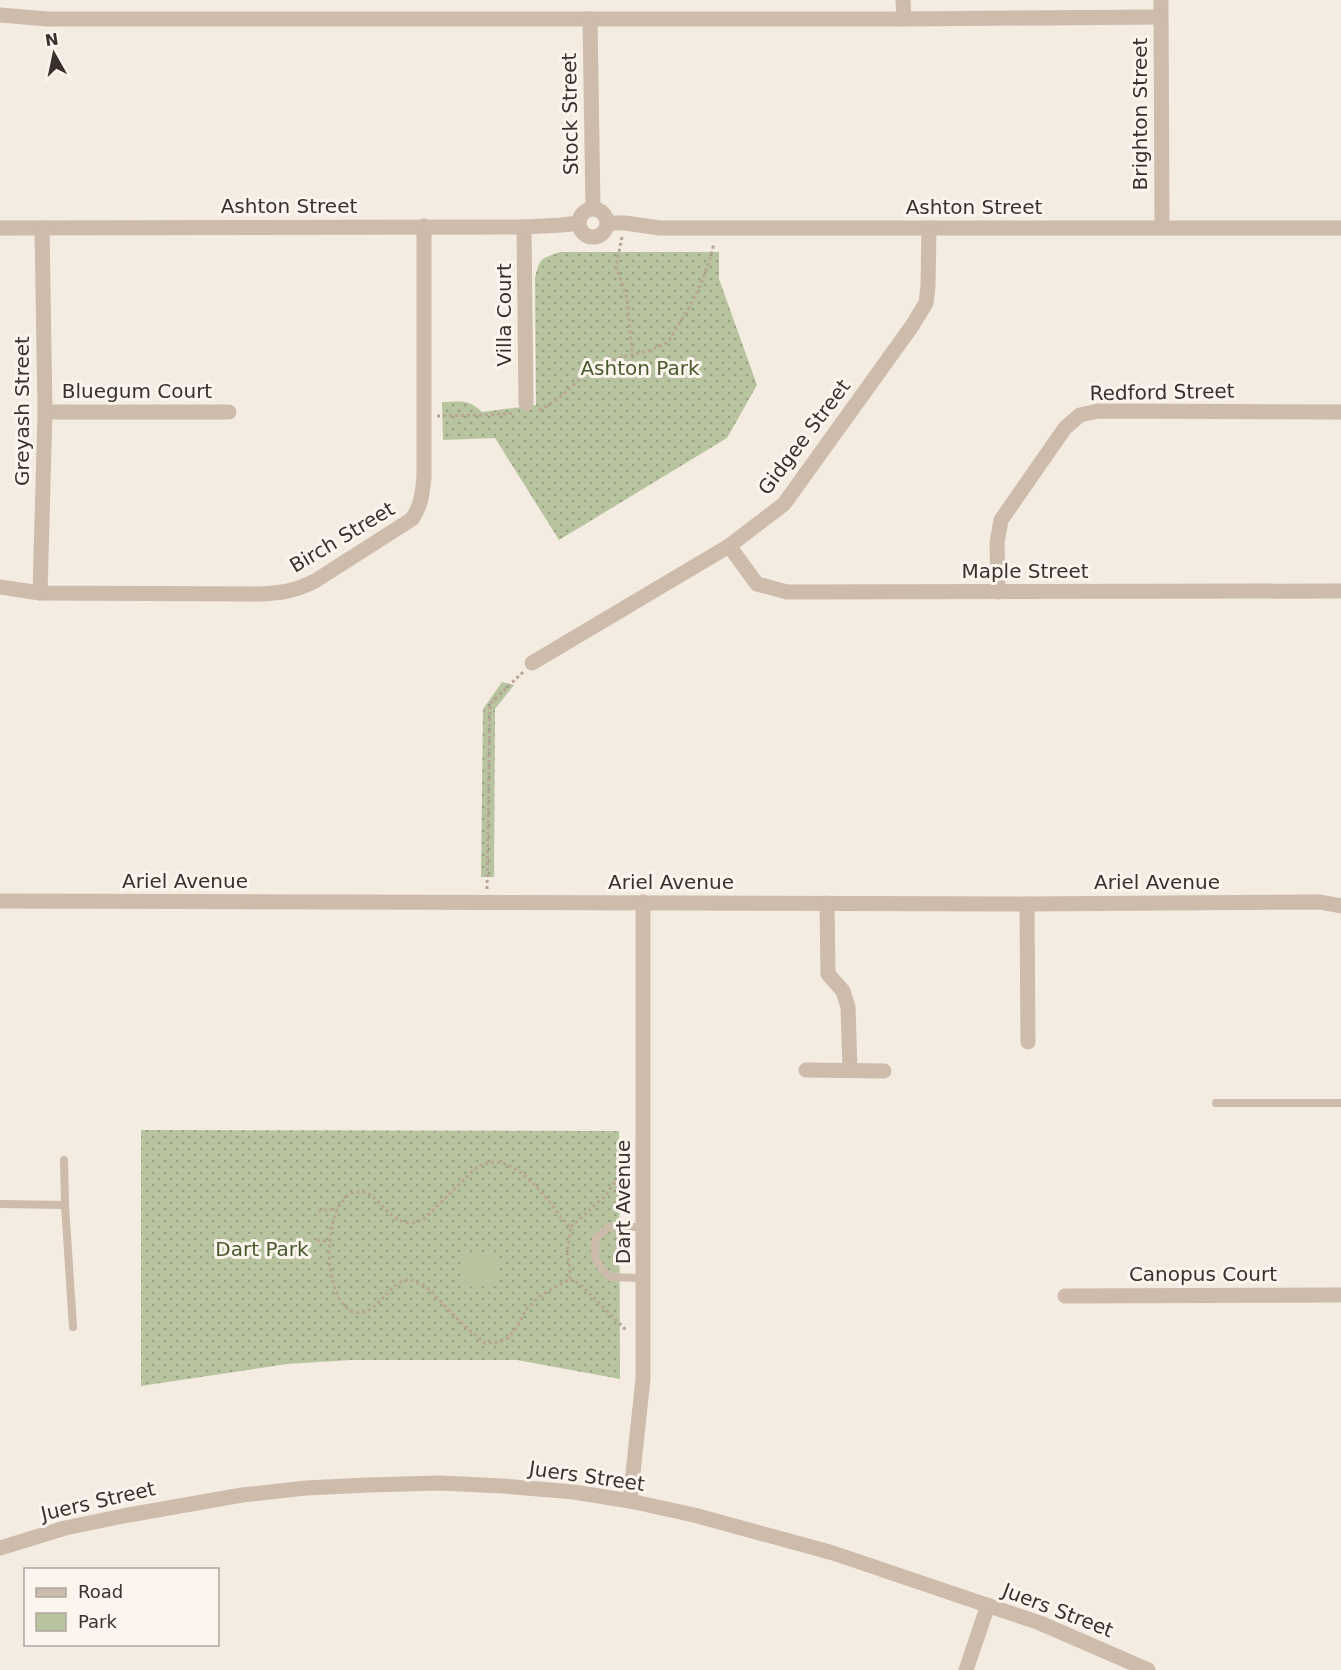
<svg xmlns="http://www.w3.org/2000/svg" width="1341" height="1670" viewBox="0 0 1341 1670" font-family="'DejaVu Sans',sans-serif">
<defs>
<pattern id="green-dots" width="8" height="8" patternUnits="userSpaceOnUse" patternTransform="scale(1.5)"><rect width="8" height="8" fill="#b8c4a0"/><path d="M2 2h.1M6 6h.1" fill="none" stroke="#97a083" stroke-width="1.8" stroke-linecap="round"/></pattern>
</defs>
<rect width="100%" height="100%" fill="#f4ebe1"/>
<g fill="url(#green-dots)">
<path d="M560,252H719V279L757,385L727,438L559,540L495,438L443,440L442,402C460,402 468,398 482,412L536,405L535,278C540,257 541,259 560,252Z"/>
<polygon points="502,682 514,685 495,709 494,877 481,877 483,709"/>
<polygon points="141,1130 619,1131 620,1379 517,1360 351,1360 287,1364 141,1386"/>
</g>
<polygon fill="#b8c4a0" points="498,1254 499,1286 462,1287 461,1255"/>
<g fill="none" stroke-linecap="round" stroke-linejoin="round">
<g stroke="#b9a596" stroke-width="3" stroke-dasharray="3 3" stroke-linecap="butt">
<polyline points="622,237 616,267 627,297 632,353"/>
<path d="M539,410C564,400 578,375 602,364C621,355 649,354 667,342C671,339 674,332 677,327C694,301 707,274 714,243"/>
<polyline points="437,416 487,415 515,413"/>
<polyline points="487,889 490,704 523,672"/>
<polyline points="318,1211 337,1209"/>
<polyline points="571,1227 606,1195 621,1173 628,1170"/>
<polyline points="317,1240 329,1241"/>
<path d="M570,1279V1267L567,1252L571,1227C562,1220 559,1214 552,1205C540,1190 521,1168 502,1163C494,1161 485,1164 478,1166L423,1220C387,1235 380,1183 353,1193C321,1205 322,1299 352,1311C377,1321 387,1280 409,1280C413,1280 417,1282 422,1284C430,1289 438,1299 445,1306C458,1320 471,1332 485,1343L497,1342L508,1338L516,1328L526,1310L540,1296L570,1279L580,1284L627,1331"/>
</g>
<g stroke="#cdbbac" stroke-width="8">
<polyline points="1216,1103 1341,1103"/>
<polyline points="0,1204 65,1205 64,1160"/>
<polyline points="65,1205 73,1327"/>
<path d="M644,1227H609L596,1238C593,1258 595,1263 610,1277L644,1278"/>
</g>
<g stroke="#cdbbac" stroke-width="15">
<polyline points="903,0 904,19"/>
<polyline points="1161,0 1162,228"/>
<polyline points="0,15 48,19 904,19 1160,17"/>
<polyline points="590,19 593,208"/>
<circle cx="593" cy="223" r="14"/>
<polyline points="607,223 625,223 660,228 1341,228"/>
<polyline points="524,227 526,403"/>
<polyline points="0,228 524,227 562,225 579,223"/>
<polyline points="45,412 229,412"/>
<polyline points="729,546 757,584 787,592 1341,591"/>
<path d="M0,587L40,593L260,594C282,593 295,591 315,581L412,519C422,504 422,494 424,477V226"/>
<polyline points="998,592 997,543 1001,520 1065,428 1080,415 1098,411 1341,412"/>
<polyline points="40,593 45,412 42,228"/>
<polyline points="532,663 729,546 784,504 912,326 926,303 928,286 929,228"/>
<polyline points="0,901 1027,904 1320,902 1341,906"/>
<polyline points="827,903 828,974 843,991 848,1007 850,1070"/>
<polyline points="1027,904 1028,1042"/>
<polyline points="806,1070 884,1071"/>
<polyline points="1065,1296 1341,1295"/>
<polyline points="630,1501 643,1379 643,902"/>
<polyline points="966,1670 988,1605"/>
</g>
<polyline stroke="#cdbbac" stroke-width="15" points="0,1548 65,1528 123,1516 242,1495 306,1488 368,1485 440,1483 503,1486 574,1492 630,1501 694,1515 833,1553 1040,1623 1148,1670"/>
</g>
<g text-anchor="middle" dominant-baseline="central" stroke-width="6" stroke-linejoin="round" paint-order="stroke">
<g font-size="20" fill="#3b302b" stroke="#fbf5ee">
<text transform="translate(570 114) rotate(-91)">Stock Street</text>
<text transform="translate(1140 114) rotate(-90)">Brighton Street</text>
<text x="289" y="206">Ashton Street</text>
<text x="974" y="207">Ashton Street</text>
<text transform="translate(504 315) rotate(-90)">Villa Court</text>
<text x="137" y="391">Bluegum Court</text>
<text transform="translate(1162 392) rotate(-1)">Redford Street</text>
<text transform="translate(22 411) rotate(-90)">Greyash Street</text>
<text transform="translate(804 437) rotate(-53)">Gidgee Street</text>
<text transform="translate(342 537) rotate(-31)">Birch Street</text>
<text x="1025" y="571">Maple Street</text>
<text x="185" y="881">Ariel Avenue</text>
<text x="671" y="882">Ariel Avenue</text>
<text x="1157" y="882">Ariel Avenue</text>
<text transform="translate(623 1202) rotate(-90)">Dart Avenue</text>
<text x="1203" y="1274">Canopus Court</text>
<text transform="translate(587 1476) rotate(8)">Juers Street</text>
<text transform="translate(98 1501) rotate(-13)">Juers Street</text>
<text transform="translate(1058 1610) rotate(21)">Juers Street</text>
</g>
<g font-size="20" fill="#4a5a2e" stroke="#fbf5ee">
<text x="640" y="368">Ashton Park</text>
<text x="262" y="1249">Dart Park</text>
</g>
</g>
<rect x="24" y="1568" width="195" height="78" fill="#fbf5ee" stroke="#aea6a0" stroke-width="1.5"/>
<rect x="36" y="1588" width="30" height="9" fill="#cdbbac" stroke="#aea6a0" stroke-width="1.5"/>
<text x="78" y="1598" font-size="18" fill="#3b302b">Road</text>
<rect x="36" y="1613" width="30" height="18" fill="#b8c4a0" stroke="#aea6a0" stroke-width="1.5"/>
<text x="78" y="1628" font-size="18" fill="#3b302b">Park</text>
<g transform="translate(54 54) rotate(351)" stroke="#fbf5ee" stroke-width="4.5" paint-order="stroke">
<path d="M0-4.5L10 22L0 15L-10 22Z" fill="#3b302b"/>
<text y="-9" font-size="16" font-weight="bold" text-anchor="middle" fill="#3b302b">N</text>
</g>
</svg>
